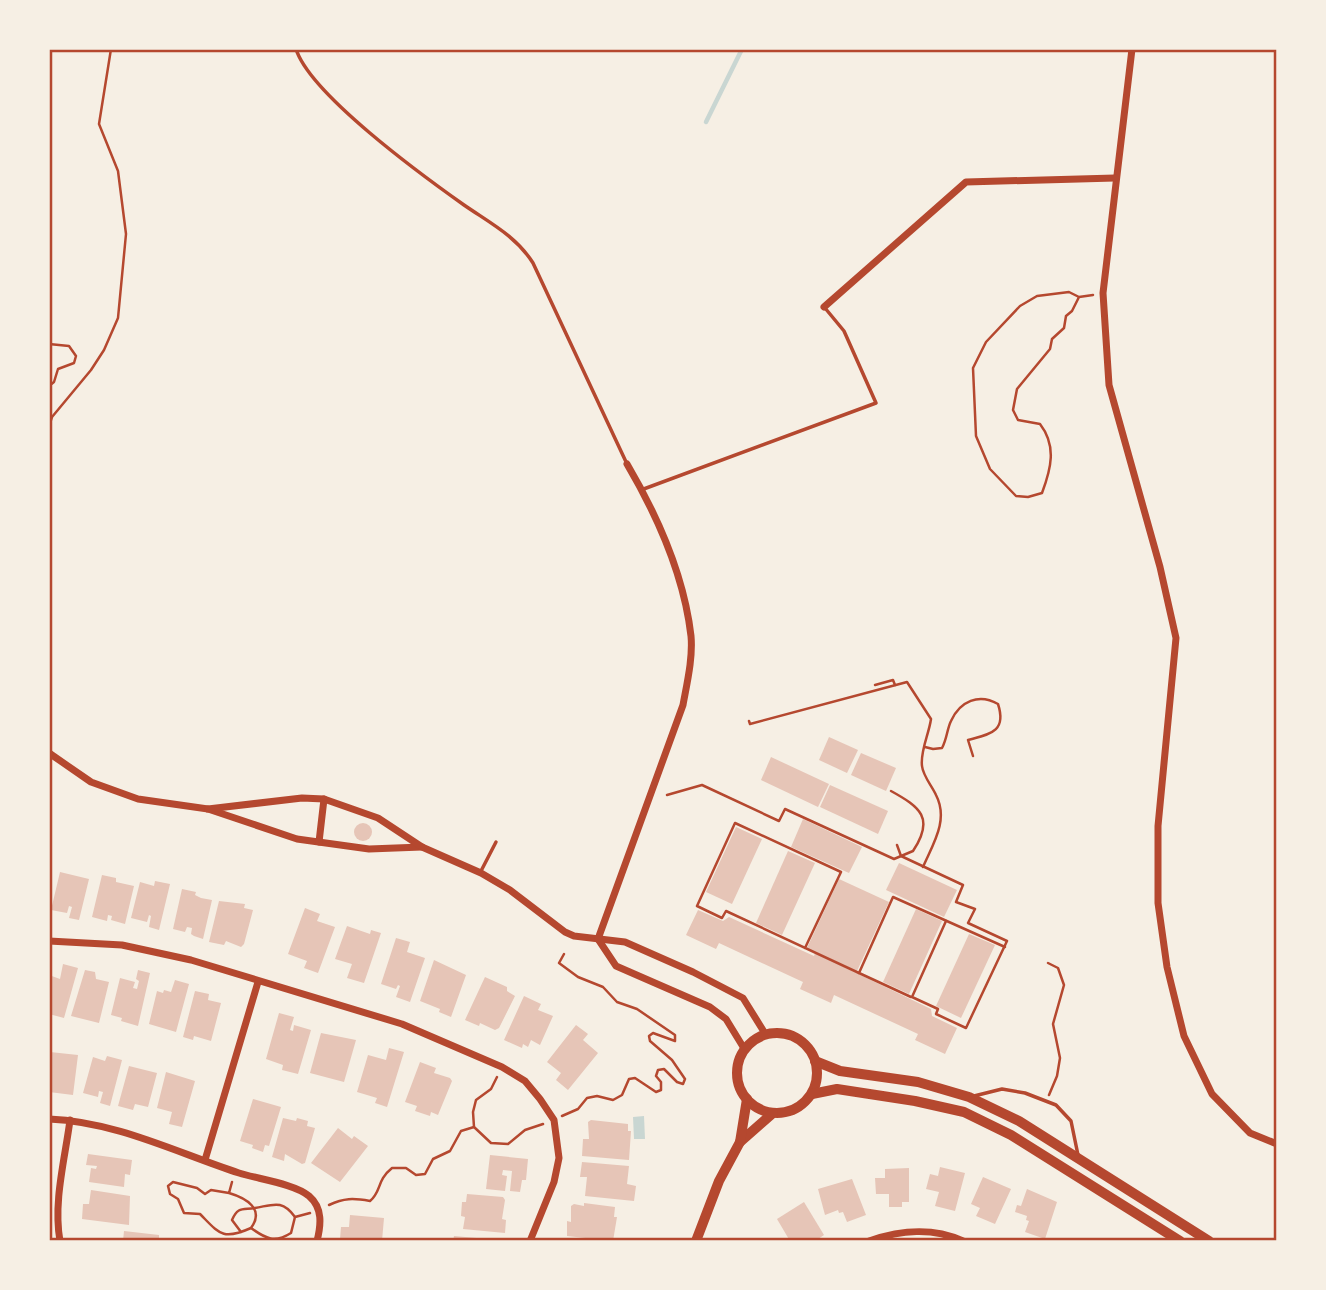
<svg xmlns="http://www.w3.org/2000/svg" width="1326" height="1290" viewBox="0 0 1326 1290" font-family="Jost,sans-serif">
<rect width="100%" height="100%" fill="#f6efe4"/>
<polygon fill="#c9d6d2" points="644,1116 645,1139 634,1139 633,1117"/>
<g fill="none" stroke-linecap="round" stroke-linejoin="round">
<polyline stroke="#c9d6d2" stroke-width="4.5" points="706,122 742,49"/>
</g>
<g fill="#e6c5b7">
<polygon points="829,737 858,750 847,773 819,760"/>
<polygon points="861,753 896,768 886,791 851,775"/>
<polygon points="771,757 829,784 818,807 761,780"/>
<polygon points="830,785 888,811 878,834 820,807"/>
<polygon points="803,819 862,847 849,873 791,847"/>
<circle cx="363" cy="832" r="9"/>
<polygon points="736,827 762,839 732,904 706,892"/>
<polygon points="788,851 815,863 782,935 756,923"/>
<polygon points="899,863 957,890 944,917 886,890"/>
<polygon points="60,872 89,879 79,920 69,918 72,907 69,906 67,913 51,910"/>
<polygon points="102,875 116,878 116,882 134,886 125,924 111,920 112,916 108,915 107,921 92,917"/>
<polygon points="839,879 889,902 857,971 807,948"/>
<polygon points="155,881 170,884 159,930 149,927 151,916 149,915 147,922 131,918 140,882 154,886"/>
<polygon points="182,889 196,892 195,895 201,898 212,900 203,939 194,936 191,934 192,928 187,927 185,932 173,929"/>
<polygon points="219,901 245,904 244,908 253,910 244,944 241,947 226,941 224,945 209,942"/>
<polygon points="305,908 320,914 317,921 335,927 318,973 304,968 307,961 288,954"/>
<polygon points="916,909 942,921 909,994 883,982"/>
<polygon points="698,910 723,921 729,917 814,956 815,953 931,1009 932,1016 957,1028 945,1054 915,1040 918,1034 834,995 831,1003 800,989 803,982 719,943 716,949 686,935"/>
<polygon points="347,926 370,934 371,930 381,933 364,983 347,978 352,964 335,959"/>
<polygon points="969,934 995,945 961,1018 936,1006"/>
<polygon points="396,938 410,942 407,952 425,958 410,1002 396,997 400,986 398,985 396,989 381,984"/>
<polygon points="434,960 466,975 451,1017 439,1012 440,1009 420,1001"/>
<polygon points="63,964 78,968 64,1018 49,1014 49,975 60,979"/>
<polygon points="85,970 95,972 96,979 109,982 99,1023 71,1016"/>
<polygon points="138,970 150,973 138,1026 121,1021 122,1018 111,1015 120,978 135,982 133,988 137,989 139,981 136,979"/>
<polygon points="485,977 507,987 507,991 515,996 499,1028 495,1030 480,1023 479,1026 465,1020"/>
<polygon points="175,980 189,984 176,1032 149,1024 157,991 163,993 164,990 171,992"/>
<polygon points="195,991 209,994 208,1000 221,1003 211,1041 194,1036 193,1040 183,1037"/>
<polygon points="524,996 541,1004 538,1010 553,1016 540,1045 531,1040 528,1047 523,1044 522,1048 504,1040"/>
<polygon points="279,1013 294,1017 290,1030 293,1031 294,1025 311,1030 298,1074 282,1070 283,1065 266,1059"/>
<polygon points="576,1025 588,1034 583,1040 598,1053 568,1090 556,1080 561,1073 547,1062"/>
<polygon points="321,1033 356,1040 344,1082 310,1073"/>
<polygon points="389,1048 404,1052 387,1107 375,1103 377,1098 357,1092 368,1055 386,1060"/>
<polygon points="50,1052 78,1055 73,1095 49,1092"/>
<polygon points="107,1056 122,1060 110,1106 100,1103 103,1092 99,1091 98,1097 83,1093 93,1057 105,1061"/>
<polygon points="420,1062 436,1068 434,1073 450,1078 452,1081 438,1115 431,1112 430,1116 415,1111 417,1106 405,1102"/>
<polygon points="129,1066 157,1073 148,1107 135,1104 133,1110 118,1106"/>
<polygon points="166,1072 195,1081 182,1127 169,1124 172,1112 157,1108"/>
<polygon points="253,1099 281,1107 269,1146 265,1145 263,1152 252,1148 253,1145 240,1141"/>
<polygon points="283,1118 296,1121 297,1118 308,1121 307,1126 315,1128 305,1163 302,1164 285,1154 284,1161 272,1157"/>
<polygon points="591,1120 628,1124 628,1131 631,1131 629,1160 582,1156 583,1139 589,1139 588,1122"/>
<polygon points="338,1128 352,1139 354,1136 368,1146 340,1182 311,1163"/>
<polygon points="88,1154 132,1160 130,1175 125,1174 124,1187 89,1182 91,1168 96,1169 97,1166 86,1165"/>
<polygon points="490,1155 528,1159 526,1180 522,1180 520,1192 510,1191 512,1171 503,1170 502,1175 507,1176 505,1191 486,1189"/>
<polygon points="582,1162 629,1166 627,1184 636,1186 634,1201 585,1196 587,1177 580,1177"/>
<polygon points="940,1167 965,1173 955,1211 935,1206 939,1192 926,1189 930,1174 938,1176"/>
<polygon points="909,1168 909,1202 902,1202 902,1207 889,1207 889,1194 876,1194 875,1178 885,1178 885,1169"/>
<polygon points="983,1177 1011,1189 995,1224 976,1216 980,1208 971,1204"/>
<polygon points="852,1179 866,1215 847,1222 843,1212 839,1213 838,1210 825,1215 818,1189"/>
<polygon points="1027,1189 1057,1202 1045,1239 1025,1232 1029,1221 1026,1220 1027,1216 1015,1212 1017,1205 1021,1206"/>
<polygon points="91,1190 130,1196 129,1225 82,1219 83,1204 89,1204"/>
<polygon points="467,1194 503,1197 505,1200 502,1219 506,1220 505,1233 463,1229 465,1217 461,1216 462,1202 466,1202"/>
<polygon points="804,1202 824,1235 815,1241 790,1241 777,1219"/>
<polygon points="584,1203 615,1207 614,1217 617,1217 613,1241 567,1236 567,1221 571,1222 571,1206 574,1204 584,1206"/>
<polygon points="350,1215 384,1218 382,1241 343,1241 340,1239 341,1227 349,1227"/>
<polygon points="124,1231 159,1235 159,1241 123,1241"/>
<polygon points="454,1236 488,1239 488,1241 453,1241"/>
</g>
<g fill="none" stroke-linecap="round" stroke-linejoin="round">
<g stroke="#b5482f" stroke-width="2.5">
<path d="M1079,297L1072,311L1066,316L1064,328L1052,339L1050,349L1017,389L1013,410L1018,420L1040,424C1057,446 1051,469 1042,493L1028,497L1016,496L990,469L976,436L973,368L986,342L1020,306L1037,296L1069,292L1079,297L1093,295"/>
<polyline points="49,344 69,346 76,356 74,363 58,369 54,382 49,386"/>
<polyline points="49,426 52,417 91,370 104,350 118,318 126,234 118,171 99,124 111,49"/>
<polyline points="875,685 893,680 895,685"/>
<path d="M749,721L750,724L907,682L931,719C929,734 920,751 922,766C923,776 932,786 936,795C949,820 933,844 923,867"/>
<path d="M925,747L933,749L942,748C947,739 947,729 951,721C960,701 979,693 998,704C1007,732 990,734 968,740L973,756"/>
<path d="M667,795L702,785L779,821L785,809L894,859L913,851C935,818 920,807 891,791"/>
<polyline points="897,845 901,856 963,885 956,902 975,909 968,923 1007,941 966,1028 936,1014 938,1009 912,997 946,921"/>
<polyline points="805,948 841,872 735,823 697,906 722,918 726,911 859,973"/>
<polyline points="1048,963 1058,968 1064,985 1053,1024 1060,1058 1057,1076 1049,1095"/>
<polyline points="911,997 859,973 893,897 1005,947"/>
<polyline points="497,1077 491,1089 476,1100 473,1112 474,1127 491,1143 508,1144 525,1130 543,1124"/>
<polyline points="562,1116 578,1109 587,1098 597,1096 613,1100 622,1095 629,1079 635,1078 656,1092 661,1090 661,1082 656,1076 658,1070 664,1069 677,1082 683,1084 685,1079 672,1060 650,1041 649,1036 653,1033 675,1041 675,1035 637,1009 617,1002 603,987 578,977 559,963 564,954"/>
<path d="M229,1193C246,1198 265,1209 251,1228C222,1241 219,1233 200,1214L184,1213L178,1199L170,1194L168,1186L173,1182L197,1188L205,1194L211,1190L229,1193L232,1182"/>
<path d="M329,1205C344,1198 353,1198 370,1201C382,1191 376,1181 392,1168H406L416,1175L425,1174L433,1159L450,1151L461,1131L474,1127"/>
<path d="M251,1228C266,1239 275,1243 291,1233L295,1217L310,1213"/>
<path d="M241,1232L232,1220C238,1206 243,1210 255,1208C273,1205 282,1199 295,1217"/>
</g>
<g stroke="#b5482f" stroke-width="3.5">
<path d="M296,49C310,94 423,176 464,205C490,223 516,236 533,263L627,464"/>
<polyline points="641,490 876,403 844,331 825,308"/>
<polyline points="481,871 496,842"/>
<polyline points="974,1096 1002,1089 1025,1093 1056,1105 1071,1121 1078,1155"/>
</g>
<g stroke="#b5482f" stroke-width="7">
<polyline points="1132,49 1103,293 1109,385 1160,567 1176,638 1158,826 1158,903 1167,967 1184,1036 1212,1094 1250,1133 1277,1144"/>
<polyline points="824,307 966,182 1115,178"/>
<polyline points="49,753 91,782 138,799 208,809 297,839 369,849 422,847"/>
<polyline points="208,809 302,798 324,799 378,818 422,847 481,873 510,890 565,932 574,936 625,942 693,972 743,998 766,1035"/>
<polyline points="319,842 324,799"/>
<path d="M598,939L683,705C687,683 693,658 691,636C684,575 657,515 627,464"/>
<polyline points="598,939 616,966 710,1007 726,1019 745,1050"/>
<polyline points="49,941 122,945 191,960 402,1024 502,1067 525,1081 540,1099 554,1120 559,1158 554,1182 530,1241"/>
<path d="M49,1119C117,1122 175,1152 239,1173C258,1179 295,1184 309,1196C323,1208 321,1225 317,1241"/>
<polyline points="205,1160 258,982"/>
<path d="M60,1241C53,1202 65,1159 70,1120"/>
<path d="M869,1241C901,1230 932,1227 963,1241"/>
</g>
<g stroke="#b5482f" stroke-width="10">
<circle cx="777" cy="1073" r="40"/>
<polyline points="815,1061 840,1071 918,1082 969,1097 1019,1121 1209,1241"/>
<polyline points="812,1094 837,1089 915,1101 964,1112 1011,1135 1180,1241"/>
<polyline points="740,1142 773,1113"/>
<polyline points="696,1241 719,1181 740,1142 747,1099"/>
</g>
</g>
<rect width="1326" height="1290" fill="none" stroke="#f6efe4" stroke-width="102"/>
<rect x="51" y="51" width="1224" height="1188" fill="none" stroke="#b5482f" stroke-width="2.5"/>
</svg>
